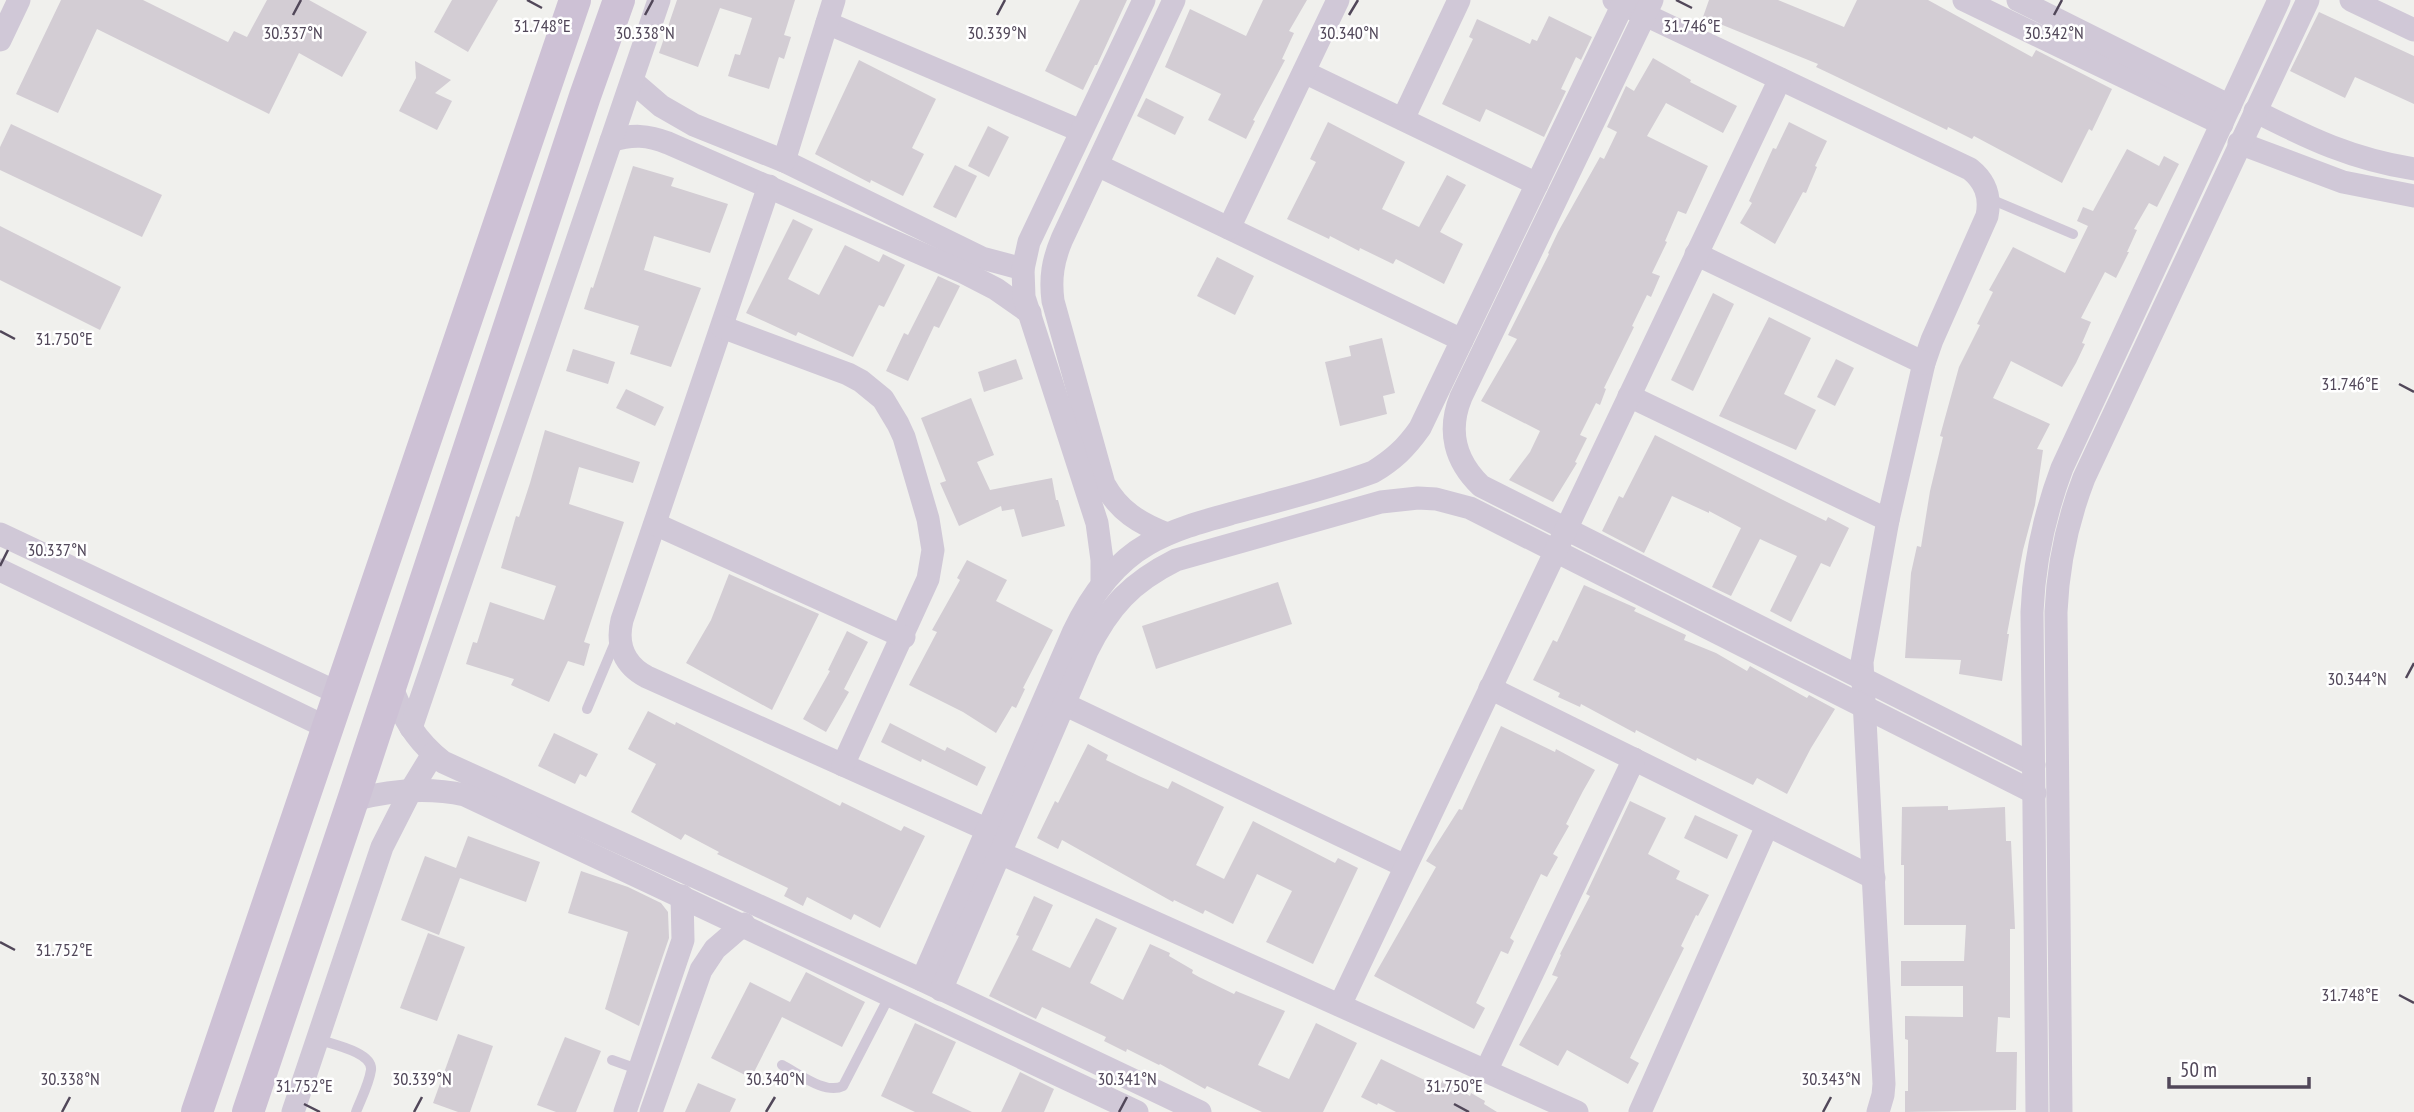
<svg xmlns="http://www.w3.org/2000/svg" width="2414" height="1112" viewBox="0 0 2414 1112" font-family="'PT Sans Narrow',sans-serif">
<rect width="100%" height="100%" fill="#f0f0ed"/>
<g fill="#d3cdd4">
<polygon points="61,0 143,0 228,42 234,31 247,37 267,0 309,0 367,32 342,77 299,53 269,114 97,29 58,113 16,94"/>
<polygon points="452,0 498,0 468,52 434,32"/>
<polygon points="677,0 795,0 784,35 791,37 784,59 779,57 769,89 728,76 735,54 740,55 752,18 720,8 698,67 659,53"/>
<polygon points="1080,0 1127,0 1097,65 1095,65 1083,90 1045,71"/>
<polygon points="1263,0 1307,0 1289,31 1294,33 1282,59 1285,60 1253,120 1255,121 1246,139 1208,120 1221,94 1165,67 1190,9 1246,36"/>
<polygon points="1709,0 1778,0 1844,27 1857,0 1928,0 2032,57 2036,50 2112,89 2092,131 2089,129 2062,183 1974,136 1972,139 1948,127 1947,130 1835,76 1816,67 1818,64 1703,17"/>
<polygon points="2319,12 2414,56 2414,104 2355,77 2345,98 2290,71"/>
<polygon points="1549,16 1592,37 1581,60 1576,57 1561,89 1566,91 1544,137 1486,109 1480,122 1442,104 1473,39 1469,37 1477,19 1530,44 1532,39 1537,41"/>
<polygon points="1653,58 1691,80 1690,82 1737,106 1723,133 1666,103 1647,136 1708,166 1686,214 1678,211 1665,241 1667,242 1652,273 1660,276 1651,297 1647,295 1632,326 1634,327 1604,388 1606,389 1600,405 1596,403 1580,435 1587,438 1575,462 1577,463 1553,502 1509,480 1530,452 1540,431 1481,401 1517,339 1508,335 1549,254 1548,253 1558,232 1600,157 1604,159 1617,132 1607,127 1626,86 1634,91"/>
<polygon points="859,60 936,99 912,148 924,154 903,196 871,180 870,183 815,154"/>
<polygon points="415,61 451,80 435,93 452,101 437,130 399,111 416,78"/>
<polygon points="1146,98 1184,117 1175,135 1137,116"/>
<polygon points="1328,122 1405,162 1382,209 1419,227 1447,175 1466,185 1440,232 1463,244 1444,284 1396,259 1393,264 1360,248 1359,251 1330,236 1329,239 1287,219 1316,162 1310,159"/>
<polygon points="1789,122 1827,141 1815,166 1817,167 1806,193 1803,192 1775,244 1740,223 1752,203 1749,201 1773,148 1776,149"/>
<polygon points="11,124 162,195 142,237 0,170 0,147"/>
<polygon points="988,126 1009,137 989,177 968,166"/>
<polygon points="2127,149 2159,166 2164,156 2179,164 2157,207 2149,203 2134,229 2137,230 2127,252 2129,252 2116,278 2105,272 2081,318 2091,322 2082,343 2085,344 2076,363 2062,387 2011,361 1993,398 2050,424 2037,449 2043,450 2035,505 2023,550 2007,634 2009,634 2002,681 1959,674 1961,660 1905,658 1911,573 1917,546 1921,547 1930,491 1943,437 1940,436 1959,367 1980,325 1977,324 1993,292 1989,290 2013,247 2065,273 2088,226 2077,221 2083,207 2093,211"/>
<polygon points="955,165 977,176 956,218 933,207"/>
<polygon points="633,166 674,178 671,186 728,204 710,253 654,236 644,270 701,288 671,367 630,354 639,326 584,309 591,287 593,288"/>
<polygon points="793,219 813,229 788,279 819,295 845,245 879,262 883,254 905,265 884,307 879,305 853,357 798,332 796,336 746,313"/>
<polygon points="0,226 121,287 100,330 0,280"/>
<polygon points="1217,257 1254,276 1235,315 1197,296"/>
<polygon points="938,276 960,286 939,328 934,326 908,381 886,371 904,333 908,335"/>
<polygon points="1713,293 1734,304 1693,391 1671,380"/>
<polygon points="1769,317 1811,338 1784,394 1816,410 1796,450 1719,416"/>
<polygon points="1382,338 1395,393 1383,396 1387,414 1340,426 1325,362 1351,356 1349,346"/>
<polygon points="573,349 615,362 608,384 566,371"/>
<polygon points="1016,359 1023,379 984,392 978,372"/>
<polygon points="1836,359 1854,368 1835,406 1817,397"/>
<polygon points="626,389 664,407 655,426 616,408"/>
<polygon points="971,398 994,455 977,462 990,490 1052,478 1056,500 1058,500 1065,526 1022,537 1014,509 1002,511 1001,506 959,526 940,483 946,481 921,418"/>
<polygon points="545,430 640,462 633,483 579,467 569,504 624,522 584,642 590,644 584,666 568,661 549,702 511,685 514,679 466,664 473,642 477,643 490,602 544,620 556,586 501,568 516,516 519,517 530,483"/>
<polygon points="1655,435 1791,504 1826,521 1828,517 1849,528 1830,567 1821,563 1791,622 1770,611 1797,556 1760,539 1731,596 1712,587 1741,528 1709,511 1709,513 1672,496 1644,553 1602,531 1619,496 1623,498"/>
<polygon points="967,560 1007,580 996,601 1053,630 1023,688 1025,689 1016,708 1012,706 996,733 963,712 909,685 937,632 932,630 960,580 957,578"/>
<polygon points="729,574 819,614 772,710 686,663 711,620"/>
<polygon points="1278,582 1292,624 1156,669 1142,626"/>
<polygon points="1584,585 1636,608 1634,611 1686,635 1684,640 1716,653 1747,671 1750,666 1807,698 1809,695 1835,709 1811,748 1787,794 1757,778 1753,785 1697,758 1696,761 1636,730 1635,733 1581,704 1580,707 1558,697 1560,693 1533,680 1553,640 1557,642"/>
<polygon points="847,631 868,642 844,689 849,692 826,732 803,719 830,671 828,670"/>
<polygon points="648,711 675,725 676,722 840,806 842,802 901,831 904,826 925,836 880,928 854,914 851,920 807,897 803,906 784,896 788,888 717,854 719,852 685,834 681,840 631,812 656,764 628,749"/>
<polygon points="890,723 945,751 947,747 986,767 977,786 922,759 921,762 881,742"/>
<polygon points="1501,726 1555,752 1556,749 1595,770 1583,791 1566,824 1569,826 1553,854 1558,857 1547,877 1541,874 1510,938 1514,941 1508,954 1501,951 1476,1003 1485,1008 1474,1029 1374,976 1436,867 1426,861 1459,809 1462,810"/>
<polygon points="554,733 598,754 586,777 580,774 575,784 538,766"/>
<polygon points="1088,744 1108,755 1106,760 1141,777 1168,789 1172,781 1224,807 1196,865 1224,879 1253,821 1335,863 1338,858 1358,868 1313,964 1266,942 1292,891 1257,874 1233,924 1205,910 1203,914 1174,900 1173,902 1062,840 1058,849 1037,838 1055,801 1058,803"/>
<polygon points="1630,801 1666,818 1648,854 1680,871 1676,879 1709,895 1698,916 1696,915 1681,946 1684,948 1630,1058 1639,1063 1628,1084 1567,1050 1558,1066 1519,1045 1558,977 1552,975 1561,955 1560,954 1590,896 1586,894"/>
<polygon points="1948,806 1948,810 2005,807 2006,841 2011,841 2015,929 2010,929 2010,1018 1998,1017 1996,1052 2017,1052 2016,1110 1905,1112 1905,1091 1908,1091 1908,1040 1905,1039 1905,1016 1963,1017 1963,986 1901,986 1901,961 1964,961 1966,925 1904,925 1904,865 1901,865 1902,807"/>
<polygon points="1695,815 1738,835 1727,859 1684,838"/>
<polygon points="468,836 540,862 526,902 460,878 439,935 401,920 425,856 456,868"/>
<polygon points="581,871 628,887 661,903 668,912 669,938 639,1026 605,1009 628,932 568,913"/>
<polygon points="1034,896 1053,905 1032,950 1070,968 1096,918 1117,928 1090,983 1123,1000 1150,944 1170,953 1169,956 1193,970 1192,973 1199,977 1234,994 1236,991 1285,1011 1258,1065 1289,1079 1316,1023 1357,1043 1323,1112 1262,1112 1207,1086 1205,1089 1160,1064 1159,1065 1127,1049 1126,1052 1104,1041 1106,1037 1042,1007 1036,1019 989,996 1019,936 1016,935"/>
<polygon points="428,933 465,947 437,1021 400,1008"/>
<polygon points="806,972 865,1002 842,1047 782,1017 751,1078 711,1058 750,982 790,1002"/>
<polygon points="915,1023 956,1042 932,1093 972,1112 915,1112 881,1096"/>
<polygon points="458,1034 493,1046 470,1112 458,1112 433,1103"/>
<polygon points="565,1037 601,1051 576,1112 556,1112 537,1105"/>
<polygon points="1381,1059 1439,1087 1443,1080 1470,1096 1471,1093 1485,1101 1484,1104 1497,1112 1396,1112 1378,1103 1377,1105 1361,1097"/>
<polygon points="1020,1072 1054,1089 1044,1112 1001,1112"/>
<polygon points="698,1083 736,1099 730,1112 685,1112"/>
</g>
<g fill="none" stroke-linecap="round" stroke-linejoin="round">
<g stroke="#d0c8d7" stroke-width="10">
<polyline points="1988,198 2073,234"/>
<polyline points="587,709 616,640"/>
<path d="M317,1039C331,1044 373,1052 371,1070C369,1084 361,1099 356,1112"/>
<polyline points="612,1060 640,1070"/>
<path d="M782,1065C798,1073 825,1095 843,1086L890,995"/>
</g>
<g stroke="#d0c8d7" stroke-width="23">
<path d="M1614,0L1970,169C1985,181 1991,196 1987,216L1932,340L1924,363L1888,520L1862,662L1884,1084L1883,1095L1878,1112"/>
<path d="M1652,0L1461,397C1447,431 1455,461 1481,486L2034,765"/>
<polyline points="1964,0 2222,124"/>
<polyline points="2018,0 2230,106"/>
<polyline points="2351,0 2414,30"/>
<polyline points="827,23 1081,131"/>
<polyline points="0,40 19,0"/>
<polyline points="1304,72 1537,184"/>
<polyline points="632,81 661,106 694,125 784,161 982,258 1023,269"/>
<path d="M2255,111C2310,139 2352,159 2414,169"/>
<polyline points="1403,119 1459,0"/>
<path d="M611,141C632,134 648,135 668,143L963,272L996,289L1030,313"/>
<polyline points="2239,143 2343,182 2414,196"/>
<polyline points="784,161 834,0"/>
<polyline points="1097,165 1462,340"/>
<path d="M769,186L622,620C616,645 624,665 647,677L988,830"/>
<polyline points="1229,228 1338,0"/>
<polyline points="1696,254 1924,363"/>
<polyline points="722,327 848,374 861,381 883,399 898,424 904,437 928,519 933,550 928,579 843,765"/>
<polyline points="1629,396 1888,520"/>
<polyline points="655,524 904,637"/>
<polyline points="0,534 338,693"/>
<path d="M1167,534C1139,523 1119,511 1104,484L1053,301C1050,278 1053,260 1062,239L1174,0"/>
<polyline points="0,570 326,727"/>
<polyline points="1102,584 1102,560 1097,523 1024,297 1023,269 1029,242 1144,0"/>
<path d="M391,684C402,717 415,740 443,762L922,980L1200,1112"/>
<polyline points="1490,688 1874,878"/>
<polyline points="1064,704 1405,866"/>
<polyline points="411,728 659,0"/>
<path d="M353,800C391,790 427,787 465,795L1137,1112"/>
<polyline points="1000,853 1577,1112"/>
<path d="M922,980L1073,633C1090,597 1113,564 1148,544C1174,529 1204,521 1233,513C1280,500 1327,489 1373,472C1393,460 1406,448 1420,428L1625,0"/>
<path d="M941,990L1087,651C1109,606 1132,582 1176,560L1381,502L1418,498L1436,499L1470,508L2035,793"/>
<polyline points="1340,1005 1780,79"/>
<polyline points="1486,1071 1634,759"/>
<polyline points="293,1112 382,847 411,790 433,754"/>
<polyline points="625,1112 683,940 682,896"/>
<polyline points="651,1112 701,970 715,949 744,924"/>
<polyline points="1640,1112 1767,826"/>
<path d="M2037,1112L2032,612C2034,562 2044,516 2062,468L2279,0"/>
<path d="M2061,1112L2056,612C2058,565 2067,522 2084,478L2308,0"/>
</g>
<g stroke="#cdc1d5" stroke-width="32">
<polyline points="197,1112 575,0"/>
<polyline points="248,1112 353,800 585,96 619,0"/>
</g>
</g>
<path fill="none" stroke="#514759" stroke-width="2.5" d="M527,0L542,8M1676,0L1692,8M293,15L301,0M645,15L653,0M997,15L1005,0M1349,15L1358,0M2054,15L2062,0M0,331L15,339M2399,384L2414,392M0,566L8,550M2406,678L2414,663M0,942L15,950M2399,995L2414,1003M304,1104L320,1112M1454,1104L1469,1112M62,1112L70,1097M414,1112L422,1097M766,1112L775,1097M1119,1112L1127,1097M1823,1112L1831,1097"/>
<g font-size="18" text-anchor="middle" fill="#514759" stroke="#fff" stroke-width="5" stroke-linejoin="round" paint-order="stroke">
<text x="542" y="32">31.748°E</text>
<text x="1692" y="32">31.746°E</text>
<text x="293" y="39">30.337°N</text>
<text x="645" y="39">30.338°N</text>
<text x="997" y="39">30.339°N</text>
<text x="1349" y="39">30.340°N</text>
<text x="2054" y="39">30.342°N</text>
<text x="64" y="345">31.750°E</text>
<text x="2350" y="390">31.746°E</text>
<text x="57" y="556">30.337°N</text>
<text x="2357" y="685">30.344°N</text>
<text x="64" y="956">31.752°E</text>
<text x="2350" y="1001">31.748°E</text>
<text x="70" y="1085">30.338°N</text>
<text x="422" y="1085">30.339°N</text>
<text x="775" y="1085">30.340°N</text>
<text x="1127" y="1085">30.341°N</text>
<text x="1831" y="1085">30.343°N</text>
<text x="304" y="1092">31.752°E</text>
<text x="1454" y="1092">31.750°E</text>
</g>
<path d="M2169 1077v10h140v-10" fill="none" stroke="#514759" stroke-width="3.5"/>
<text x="2180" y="1077" font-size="21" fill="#514759" stroke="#ffffff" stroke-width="5" paint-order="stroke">50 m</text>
</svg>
